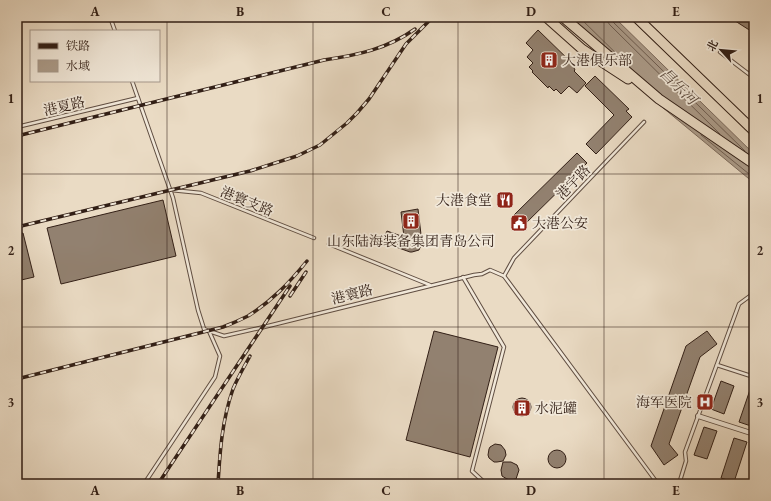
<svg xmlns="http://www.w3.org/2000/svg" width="771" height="501" viewBox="0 0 771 501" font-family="'EB Garamond','Noto Serif SC',serif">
<rect width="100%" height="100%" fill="#eadbc4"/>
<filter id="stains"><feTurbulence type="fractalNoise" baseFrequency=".005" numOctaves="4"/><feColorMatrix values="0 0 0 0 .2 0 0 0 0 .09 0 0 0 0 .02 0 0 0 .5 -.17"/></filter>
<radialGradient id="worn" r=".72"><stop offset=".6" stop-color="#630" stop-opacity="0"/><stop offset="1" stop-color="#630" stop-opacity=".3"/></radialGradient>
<polygon fill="#ab9b89" stroke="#7b695b" points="567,17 614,17 754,154 754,183 639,88"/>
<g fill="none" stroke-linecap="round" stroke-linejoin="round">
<g stroke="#6e5d50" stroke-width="1">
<polyline points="579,17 628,65"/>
<polyline points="607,17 607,21 610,25 720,134"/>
<polyline points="612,17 613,22 745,151"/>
<polyline points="701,135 754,178"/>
</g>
</g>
<g fill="#928170" stroke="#321f16">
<polygon points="729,17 754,17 754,33"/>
<polygon points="538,30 575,66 574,68 575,70 574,71 586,83 577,93 569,86 561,94 556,89 554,91 549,86 548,88 532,72 533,71 529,67 533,63 527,57 533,50 526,43"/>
<polygon points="595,76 629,109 626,111 632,117 596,154 586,144 614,115 585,86"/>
<polygon points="577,153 587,163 524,225 514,215"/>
<polygon points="163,200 176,256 61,284 47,228"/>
<polygon points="418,209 422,243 419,250 412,252 410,252 382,242 387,231 404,237 401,212"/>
<polygon points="23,233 34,277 17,281 17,234"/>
<polygon points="434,331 498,347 470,457 406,440"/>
<polygon points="707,331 717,344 700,357 669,444 678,455 664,465 651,446 686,346"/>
<polygon points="721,381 734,386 724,414 711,409"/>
<polygon points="753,381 754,382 754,427 739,422"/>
<circle cx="522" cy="407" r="9"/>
<polygon points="704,427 717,431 707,459 694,455"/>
<polygon points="734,438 747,442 734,482 721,478"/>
<polygon points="495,444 501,445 505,450 506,455 503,461 497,462 494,462 489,458 488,455 489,449 490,447"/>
<circle cx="557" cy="459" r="9"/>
<polygon points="503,462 511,462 517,465 519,470 516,479 510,480 507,479 502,476 501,470"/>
</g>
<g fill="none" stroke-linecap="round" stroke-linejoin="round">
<g stroke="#604e42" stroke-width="4.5">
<g id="service">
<polyline points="110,17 115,31"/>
<polyline points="720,52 754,78"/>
<polyline points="132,81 173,198 198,310 204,329 209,331 224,336 264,327 474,275 482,274 490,270 504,276 658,484"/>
<polyline points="17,127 138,98"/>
<polyline points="171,190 201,193 314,238"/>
<polyline points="329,244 430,285"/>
<polyline points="504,276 514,258 644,122"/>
<polyline points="463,277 504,347 472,471 486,484"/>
<polyline points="717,365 754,377"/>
<polyline points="144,484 215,377 220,356 209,331"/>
<polyline points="679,484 686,461 685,452 739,304 754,293"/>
</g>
</g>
<g stroke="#604e42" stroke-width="6">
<polyline id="pedestrian" points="698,416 754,434"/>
</g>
<g stroke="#321f16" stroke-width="11">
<g id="trunk">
<polyline points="546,17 582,49 628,79"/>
<polyline points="563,17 659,99 754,164"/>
<polyline points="636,17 754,131"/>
</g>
</g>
<use href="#service" stroke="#f1e8d9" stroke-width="2.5"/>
<use href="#pedestrian" stroke="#f1e8d9" stroke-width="4"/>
<use href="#trunk" stroke="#eadbc4" stroke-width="9"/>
<g stroke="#321f16" stroke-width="3.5">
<g id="rail">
<path d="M17,136L324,60C358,55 387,49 415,29"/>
<polyline points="17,227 250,171 297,156 320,145 347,123 357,113 369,99 406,44 433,17"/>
<polyline points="290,296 306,272"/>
<path d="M17,379L223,327C231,324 240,320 248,316C272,301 289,283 307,261"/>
<polyline points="158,484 290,286"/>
<path d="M218,484C220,451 222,420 233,389C238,377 244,367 250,356"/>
</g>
</g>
<use href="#rail" stroke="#f1e8d9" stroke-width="2" stroke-dasharray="6" stroke-linecap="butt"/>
</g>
<path fill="none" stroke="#321f16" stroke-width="1" stroke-opacity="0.55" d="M167,17V484M313,17V484M458,17V484M604,17V484M17,174H754M17,327H754"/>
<defs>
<g id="building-square" transform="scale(0.9)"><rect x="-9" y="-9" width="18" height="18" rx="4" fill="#8f2418" stroke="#f1e8d9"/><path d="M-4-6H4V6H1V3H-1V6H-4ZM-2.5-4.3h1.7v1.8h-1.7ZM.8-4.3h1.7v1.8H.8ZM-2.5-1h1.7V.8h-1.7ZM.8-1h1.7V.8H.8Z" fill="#fff"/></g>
<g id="restaurant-square" transform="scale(0.9)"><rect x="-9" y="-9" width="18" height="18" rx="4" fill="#8f2418" stroke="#f1e8d9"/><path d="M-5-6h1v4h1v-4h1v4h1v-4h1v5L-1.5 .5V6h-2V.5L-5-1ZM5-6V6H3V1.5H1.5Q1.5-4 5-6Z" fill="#fff"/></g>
<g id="civic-square" transform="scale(0.9)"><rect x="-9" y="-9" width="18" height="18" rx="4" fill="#8f2418" stroke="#f1e8d9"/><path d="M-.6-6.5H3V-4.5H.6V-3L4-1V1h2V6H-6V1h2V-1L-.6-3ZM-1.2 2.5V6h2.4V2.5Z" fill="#fff"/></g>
<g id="hospital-square" transform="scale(0.9)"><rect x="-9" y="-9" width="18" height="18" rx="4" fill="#8f2418" stroke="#f1e8d9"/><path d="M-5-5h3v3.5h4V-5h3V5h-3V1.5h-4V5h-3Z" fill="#fff"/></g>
</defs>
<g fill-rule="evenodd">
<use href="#building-square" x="549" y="60"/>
<use href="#restaurant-square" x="505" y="200"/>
<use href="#building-square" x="411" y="221"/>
<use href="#civic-square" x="519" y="223"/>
<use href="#hospital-square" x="705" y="402"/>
<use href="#building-square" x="522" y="408"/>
</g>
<g text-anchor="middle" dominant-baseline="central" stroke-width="3.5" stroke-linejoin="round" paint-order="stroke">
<g font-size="14" fill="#321f16" stroke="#f1e8d9" text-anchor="start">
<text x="562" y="60">大港俱乐部</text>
<text x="492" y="200" text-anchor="end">大港食堂</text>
<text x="532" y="223">大港公安</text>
<text x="411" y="241" text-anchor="middle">山东陆海装备集团青岛公司</text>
<text x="692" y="402" text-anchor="end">海军医院</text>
<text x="535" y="408">水泥罐</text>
</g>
<g font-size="14" fill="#321f16" stroke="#f1e8d9">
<text transform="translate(64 106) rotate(-13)">港夏路</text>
<text transform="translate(573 182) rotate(-46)">港宇路</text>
<text transform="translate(247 201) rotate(22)">港寰支路</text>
<text transform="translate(352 294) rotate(-14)">港寰路</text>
</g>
<g font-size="15" font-style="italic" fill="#5c4a3e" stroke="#f1e8d9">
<text transform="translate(679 86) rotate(44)">昌乐河</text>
</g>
</g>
<rect width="771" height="501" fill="none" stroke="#eadbc4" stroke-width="44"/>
<rect x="30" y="30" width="130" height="52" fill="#f1e8d9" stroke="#a5988b"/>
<rect x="38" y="43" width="20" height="6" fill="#321f16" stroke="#a5988b"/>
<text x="66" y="50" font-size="12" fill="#321f16">铁路</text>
<rect x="38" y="60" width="20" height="12" fill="#ab9b89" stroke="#a5988b"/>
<text x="66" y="70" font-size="12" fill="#321f16">水域</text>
<g transform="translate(721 50) rotate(297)" stroke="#f1e8d9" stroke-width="3" paint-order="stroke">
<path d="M0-3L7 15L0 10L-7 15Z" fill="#321f16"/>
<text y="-6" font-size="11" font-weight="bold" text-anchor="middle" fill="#321f16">北</text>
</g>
<rect x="22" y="22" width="727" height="457" fill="none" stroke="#321f16" stroke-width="1.5"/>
<g font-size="13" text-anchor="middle" font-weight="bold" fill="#321f16">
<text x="95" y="16">A</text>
<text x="240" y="16">B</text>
<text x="386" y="16">C</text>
<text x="531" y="16">D</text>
<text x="676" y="16">E</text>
<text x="11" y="103">1</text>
<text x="760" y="103">1</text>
<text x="11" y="255">2</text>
<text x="760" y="255">2</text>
<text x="11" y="407">3</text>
<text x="760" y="407">3</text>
<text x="95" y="495">A</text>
<text x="240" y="495">B</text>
<text x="386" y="495">C</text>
<text x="531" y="495">D</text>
<text x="676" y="495">E</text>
</g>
<rect width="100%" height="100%" filter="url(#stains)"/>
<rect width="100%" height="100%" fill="url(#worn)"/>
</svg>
